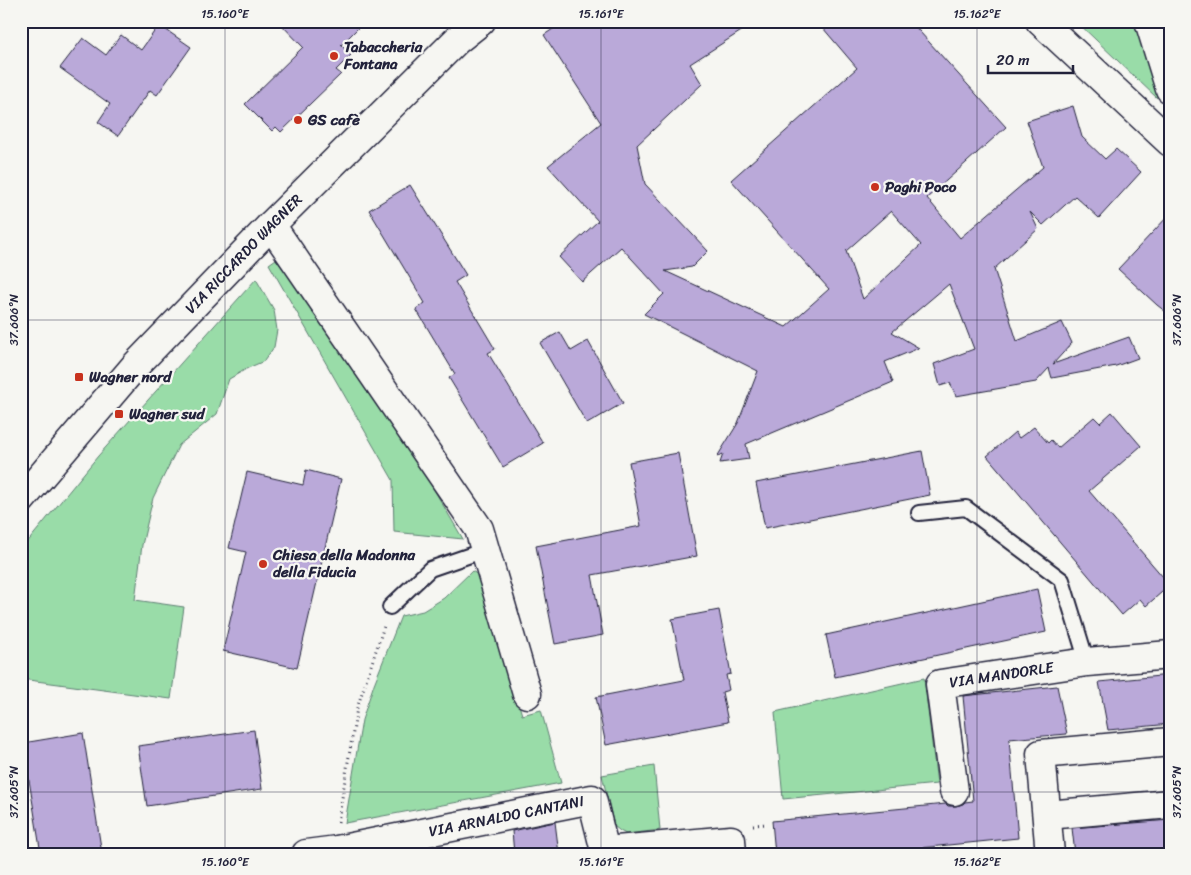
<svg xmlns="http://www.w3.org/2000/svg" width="1191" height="875" viewBox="0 0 1191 875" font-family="Sriracha,sans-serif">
<rect width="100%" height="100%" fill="#f6f6f2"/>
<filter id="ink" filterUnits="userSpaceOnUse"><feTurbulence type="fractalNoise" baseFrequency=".02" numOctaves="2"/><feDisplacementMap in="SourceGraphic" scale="10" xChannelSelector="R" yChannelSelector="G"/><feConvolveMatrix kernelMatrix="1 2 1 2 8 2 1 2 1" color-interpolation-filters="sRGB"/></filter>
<g filter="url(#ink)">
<g fill="#99dca8" stroke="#5e7f72">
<polygon points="1076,21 1138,21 1157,78 1157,98"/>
<polygon points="276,259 390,415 463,539 394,532 393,480 269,264"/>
<polygon points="256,279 274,310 277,330 274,347 264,361 248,368 229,379 217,414 179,445 153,498 142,545 135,600 184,607 171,699 21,679 21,550 98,456"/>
<polygon points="472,571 481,577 522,715 541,710 561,783 345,823 362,720 374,684 401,616 423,611 444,598"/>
<polygon points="924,678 937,784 783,799 775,712"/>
<polygon points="654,766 660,830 626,834 620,831 614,826 602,775"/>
</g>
<g fill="#baa9d9" stroke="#22223b" fill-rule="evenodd">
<polygon points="278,21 365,21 341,45 351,55 336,70 341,74 281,132 276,127 272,131 245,104 303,47"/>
<path d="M565,21H757L690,64L702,84L637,145L645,184L708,251L692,267L665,271L786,327L829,289L731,180L857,68L817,21H910L1006,127L927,198L960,238L1043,167L1027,121L1073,106L1082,137L1105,159L1116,149L1141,172L1099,218L1075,196L1043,225L1030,212L1038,229L994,269L1017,341L1062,322L1072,343L1053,364L1129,337L1138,358L1116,366L1052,378L1049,368L1036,382L956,396L950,383L940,386L934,364L974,349L949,284L892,332L919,348L885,362L893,382L746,444L749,459L720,463L723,454L717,457L738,423L758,371L644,314L664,294L621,247L582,282L559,257L598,221L548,166L601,123L544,35ZM891,211L921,245L863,299L846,251Z"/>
<polygon points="159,25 191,47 157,95 150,90 118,136 98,122 110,104 60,68 83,38 106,55 121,35 141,50"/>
<polygon points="410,185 466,275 455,282 495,349 488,353 543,443 503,467 449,378 455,374 416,309 425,303 369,210"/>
<polygon points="1170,214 1170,315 1157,305 1118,269"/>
<polygon points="560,332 571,351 588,341 623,403 587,424 540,343"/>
<polygon points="1112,412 1141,446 1089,491 1170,585 1146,606 1140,599 1122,615 987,456 1015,432 1019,438 1034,427 1048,443 1051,440 1058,448 1094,417 1100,423"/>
<polygon points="922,451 930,495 765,528 756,483"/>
<polygon points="678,453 697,556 592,575 603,635 555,644 536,546 641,526 629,462"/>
<polygon points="306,470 341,479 297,668 223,651 246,552 229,548 247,472 303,485"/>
<polygon points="1037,589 1046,632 835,677 826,635"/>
<polygon points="719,610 731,674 726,675 729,690 722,692 728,722 606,745 596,697 684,680 672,619"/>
<polygon points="1170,675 1170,724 1108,730 1099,682"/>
<polygon points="1057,686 1067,734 1009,739 1018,838 859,854 775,854 772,821 946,804 948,806 956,806 963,804 965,802 973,801 963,696"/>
<polygon points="254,730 262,789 147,806 138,746"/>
<polygon points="83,733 102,854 41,854 23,743"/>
<polygon points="1170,820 1170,854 1075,854 1072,828"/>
<polygon points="555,822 559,854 514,854 512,831"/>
</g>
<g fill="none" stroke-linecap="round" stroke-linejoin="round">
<g stroke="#22223b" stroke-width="18">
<g id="lane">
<polyline points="919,513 966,508 1062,580 1087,662"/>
<polyline points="390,607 430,569 485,550"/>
</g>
</g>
<g stroke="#22223b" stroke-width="31">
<g id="street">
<polyline points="1149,21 1170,89"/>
<polyline points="271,225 479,529 527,694"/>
<path id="s1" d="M954,791L940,684L1087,662L1170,655"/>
<polyline points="1047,815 1170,804"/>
<path id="s2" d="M306,854L337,850L592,799L605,851"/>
<polyline points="606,854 605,851 731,840 732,854"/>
<polyline points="1050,854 1041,754 1170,742"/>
</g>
</g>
<g stroke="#22223b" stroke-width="31">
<g id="secondary">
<polyline points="1040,21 1170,142"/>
<path id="s3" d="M21,500L135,366L271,225L457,40L481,21"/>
</g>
</g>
<g stroke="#22223b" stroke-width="3" stroke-dasharray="1 4" stroke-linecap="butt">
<polyline points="338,822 357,708 384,626"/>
<polyline points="753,825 767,824"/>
</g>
<use href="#lane" stroke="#f6f6f2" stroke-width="14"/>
<use href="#street" stroke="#f6f6f2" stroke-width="28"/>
<use href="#secondary" stroke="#f6f6f2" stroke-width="28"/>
</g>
</g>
<path fill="none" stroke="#22223b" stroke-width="1" stroke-opacity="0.45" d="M225,21V854M601,21V854M977,21V854M21,320H1170M21,792H1170"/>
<g fill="#c8321e" stroke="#f6f6f2" stroke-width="2">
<circle cx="334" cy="56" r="5"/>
<circle cx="298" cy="120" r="5"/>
<circle cx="875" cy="187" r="5"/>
<rect x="74" y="372" width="10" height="10" rx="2.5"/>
<rect x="114" y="409" width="10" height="10" rx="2.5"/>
<circle cx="263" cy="564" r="5"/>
</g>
<g text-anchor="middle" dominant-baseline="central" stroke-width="4.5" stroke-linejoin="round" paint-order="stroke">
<g font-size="15" font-weight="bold" fill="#22223b" stroke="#f6f6f2" text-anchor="start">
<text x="344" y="47">Tabaccheria<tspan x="344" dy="17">Fontana</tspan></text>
<text x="308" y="120">GS cafè</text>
<text x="885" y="187">Paghi Poco</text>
<text x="89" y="377">Wagner nord</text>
<text x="129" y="414">Wagner sud</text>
<text x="273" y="555">Chiesa della Madonna<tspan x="273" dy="17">della Fiducia</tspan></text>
</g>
<g font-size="15" fill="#22223b" stroke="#f6f6f2">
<text stroke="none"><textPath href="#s3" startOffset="332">VIA RICCARDO WAGNER</textPath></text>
<text stroke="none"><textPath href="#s1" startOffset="170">VIA MANDORLE</textPath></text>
<text stroke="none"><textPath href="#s2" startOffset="204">VIA ARNALDO CANTANI</textPath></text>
</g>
</g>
<rect width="1191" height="875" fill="none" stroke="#f6f6f2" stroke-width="55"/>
<path d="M988 65v8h85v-8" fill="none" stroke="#22223b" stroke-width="2.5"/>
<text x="996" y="65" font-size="15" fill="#22223b" stroke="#f6f6f2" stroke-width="4" paint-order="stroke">20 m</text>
<rect x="28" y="28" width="1136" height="820" fill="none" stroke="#22223b" stroke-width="2"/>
<g font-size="12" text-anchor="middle" fill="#22223b">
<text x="225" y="18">15.160°E</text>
<text x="601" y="18">15.161°E</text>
<text x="977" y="18">15.162°E</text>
<text transform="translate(14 320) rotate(-90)" y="4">37.606°N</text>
<text transform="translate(1177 320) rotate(-90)" y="4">37.606°N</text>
<text transform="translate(14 792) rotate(-90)" y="4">37.605°N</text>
<text transform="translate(1177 792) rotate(-90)" y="4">37.605°N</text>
<text x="225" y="866">15.160°E</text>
<text x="601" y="866">15.161°E</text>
<text x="977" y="866">15.162°E</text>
</g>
</svg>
